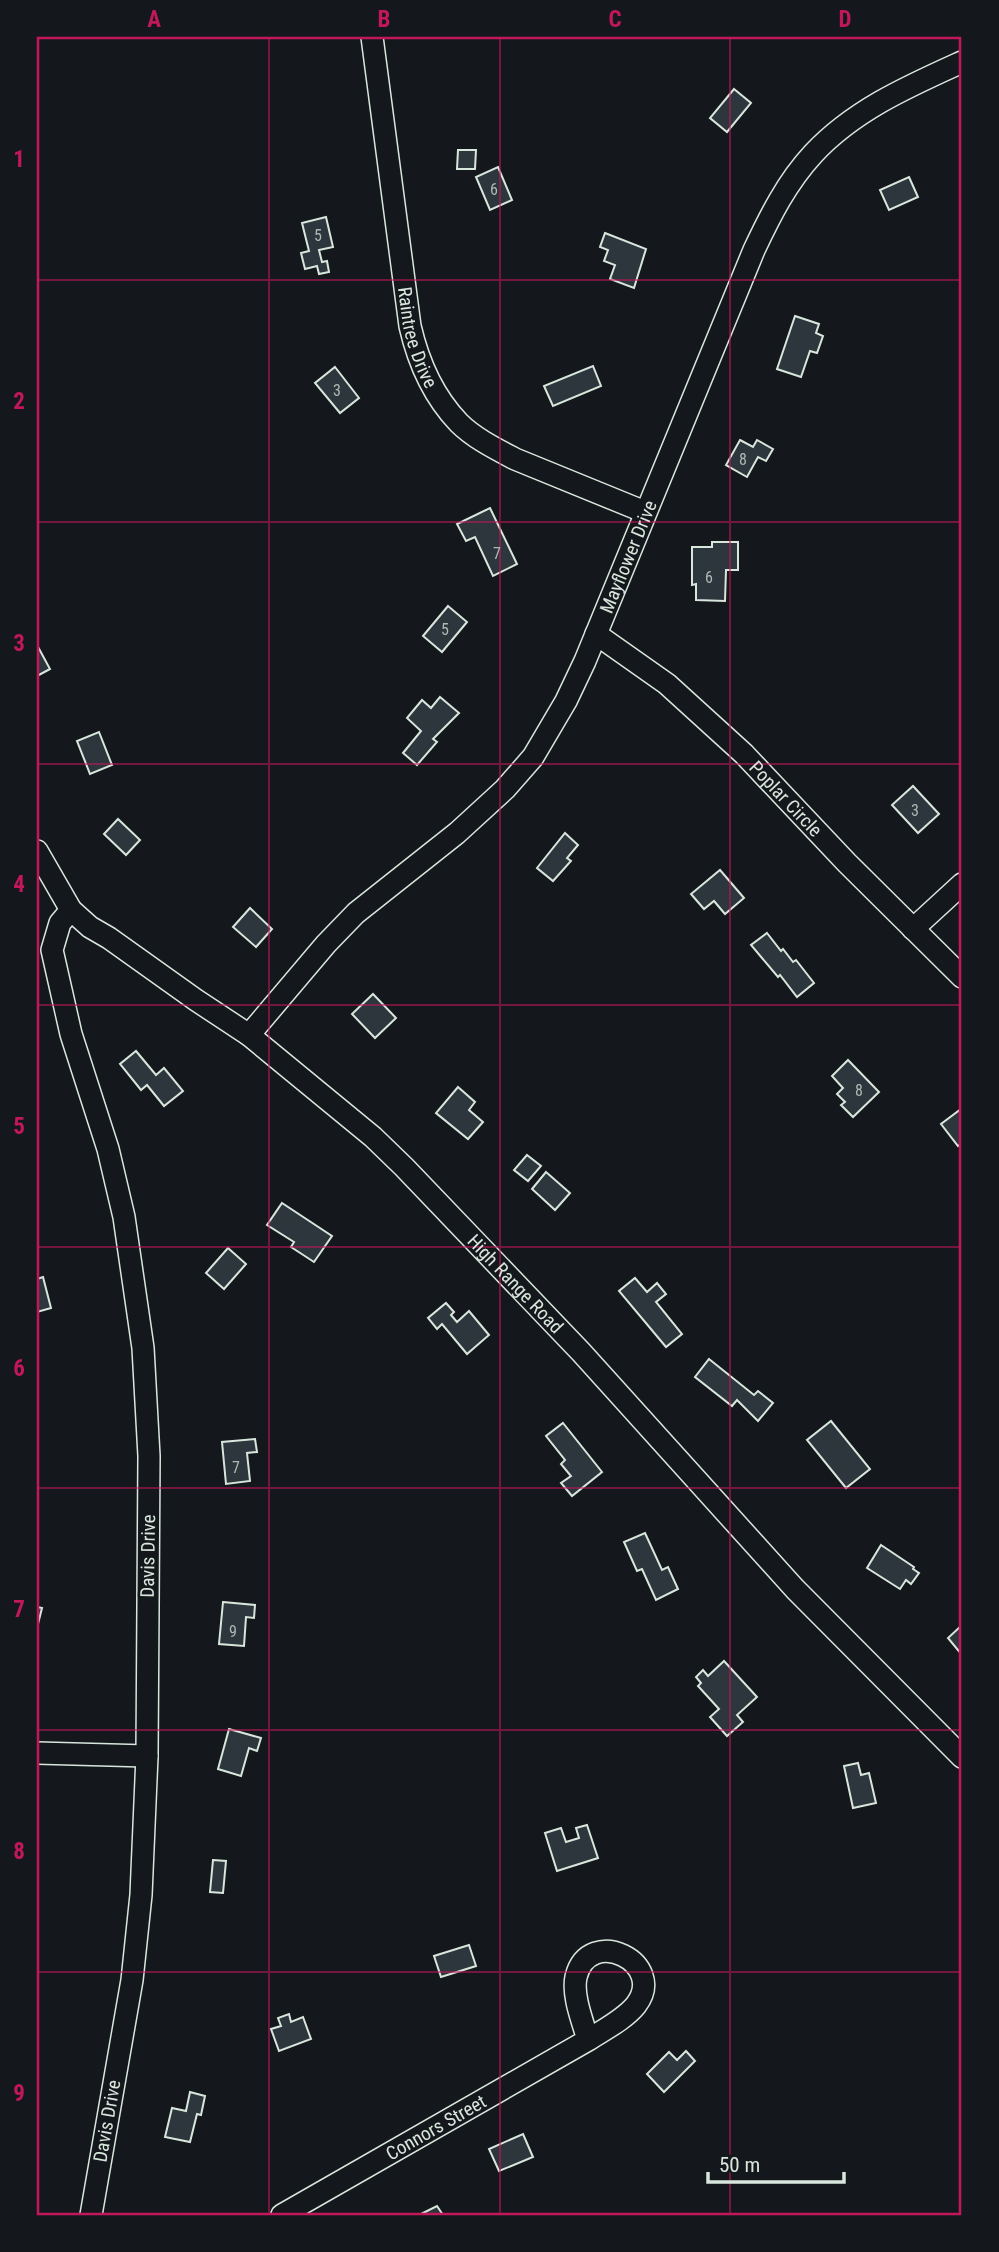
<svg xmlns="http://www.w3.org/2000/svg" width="999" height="2252" viewBox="0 0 999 2252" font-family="'Roboto Condensed',sans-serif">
<rect width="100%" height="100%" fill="#14181c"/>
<g fill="#2c363c" stroke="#d8e6dc" stroke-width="2">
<polygon points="734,89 751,103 727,132 710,118"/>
<polygon points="458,150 476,150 475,169 457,169"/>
<polygon points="498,167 512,200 490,210 476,177"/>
<polygon points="909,177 918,197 889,210 880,190"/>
<polygon points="326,217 333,247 319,250 322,262 327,261 329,272 319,274 317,266 305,269 301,253 309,251 302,223"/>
<polygon points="605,233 646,249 634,288 610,279 615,265 604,261 608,250 600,247"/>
<polygon points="795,316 819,324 816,333 823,336 817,353 810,351 801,377 777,369"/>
<polygon points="593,366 601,386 553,406 544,386"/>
<polygon points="335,367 359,398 340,413 315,383"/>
<polygon points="740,440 753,447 757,440 773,449 766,461 758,457 747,477 726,465"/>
<polygon points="490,508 517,564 493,576 475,537 466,541 457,524"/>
<polygon points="712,542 738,542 738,570 726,570 725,601 696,600 696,584 692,585 692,547 712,547"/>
<polygon points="448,606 467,622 442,652 423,636"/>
<polygon points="37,645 50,669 37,676"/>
<polygon points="440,697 459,713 433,739 437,742 417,765 403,753 421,731 407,718 422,700 431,708"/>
<polygon points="99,732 112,765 90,774 77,741"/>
<polygon points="913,786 939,814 918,833 892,805"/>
<polygon points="118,819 140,840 126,855 104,834"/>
<polygon points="565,833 578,845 567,858 571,861 553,881 537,868"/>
<polygon points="720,870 744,898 725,914 714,901 704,909 691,894"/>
<polygon points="250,908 272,929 256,947 233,927"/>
<polygon points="767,933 781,951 783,949 793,962 796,960 814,983 797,997 780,975 778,977 751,945"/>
<polygon points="373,994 396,1018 375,1038 352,1014"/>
<polygon points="136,1051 156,1075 164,1068 183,1091 164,1106 147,1085 141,1090 120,1064"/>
<polygon points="848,1060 879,1092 853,1117 841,1105 845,1102 837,1094 843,1088 832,1076"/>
<polygon points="458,1087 475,1102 469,1110 483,1122 468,1139 436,1113"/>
<polygon points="961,1109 962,1143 958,1146 941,1124"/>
<polygon points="527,1155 541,1166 528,1181 514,1170"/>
<polygon points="546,1172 570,1193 555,1210 532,1189"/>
<polygon points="282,1203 332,1236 314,1262 291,1247 294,1242 267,1225"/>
<polygon points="228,1248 246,1264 224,1289 206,1273"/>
<polygon points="43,1277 51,1308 37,1312 37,1279"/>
<polygon points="635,1278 647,1292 657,1283 666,1294 656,1302 682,1334 666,1347 619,1291"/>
<polygon points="446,1303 454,1312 451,1315 457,1322 469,1311 489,1335 467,1354 442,1324 437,1329 428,1318"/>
<polygon points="709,1359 754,1395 758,1391 773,1403 758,1421 737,1400 732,1406 695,1377"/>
<polygon points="831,1421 870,1469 846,1488 807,1440"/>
<polygon points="563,1423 602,1472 572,1496 561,1483 571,1476 561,1464 565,1460 546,1436"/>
<polygon points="255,1439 257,1452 247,1453 250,1481 226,1484 222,1442"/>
<polygon points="645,1533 662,1570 668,1567 678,1589 656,1600 642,1569 637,1571 624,1542"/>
<polygon points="881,1545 914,1567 913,1569 919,1573 911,1584 906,1580 900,1589 867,1568"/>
<polygon points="223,1602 255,1605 254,1618 246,1617 244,1646 219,1644"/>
<polygon points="37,1607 42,1608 37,1628"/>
<polygon points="962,1625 962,1655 948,1638"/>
<polygon points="724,1661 757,1697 737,1715 743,1722 727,1736 710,1717 719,1709 698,1686 701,1683 696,1677 703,1670 708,1676"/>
<polygon points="229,1729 261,1738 257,1751 249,1748 241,1776 218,1769"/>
<polygon points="858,1763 861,1775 869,1773 876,1803 853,1808 844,1766"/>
<polygon points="587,1825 598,1858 557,1871 545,1833 561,1828 566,1842 579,1838 576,1828"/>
<polygon points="213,1860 226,1861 223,1893 210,1892"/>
<polygon points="469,1945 476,1966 441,1977 434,1956"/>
<polygon points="289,2014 291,2022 303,2017 311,2039 279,2051 271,2029 281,2026 278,2018"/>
<polygon points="686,2051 695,2061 664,2092 647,2074 669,2052 677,2060"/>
<polygon points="190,2092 205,2096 201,2115 197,2114 190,2142 165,2137 172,2108 186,2111"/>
<polygon points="523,2134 533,2157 499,2171 489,2149"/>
<polygon points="437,2206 443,2215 419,2215"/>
</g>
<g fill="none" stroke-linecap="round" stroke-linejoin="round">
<g stroke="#d8e6dc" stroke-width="24">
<g id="minor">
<path id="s1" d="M372,37L410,326C418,361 434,397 459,423C474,438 496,449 515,459L645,512"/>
<path id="s2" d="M596,634L667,684L744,754L847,863L962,977"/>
<path id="s3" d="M37,851L71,910L90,927L109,938L196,1000L249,1035L373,1137L404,1167L581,1352L795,1589L962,1757"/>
<polyline points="71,910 60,923 52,950 71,1034 108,1149 124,1217 143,1348 149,1456 147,1756 141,1895 132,1980 91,2215"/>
<polyline points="913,929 962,884"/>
<path id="s4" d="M249,1035L326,944L356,913L457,833L505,789L533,757L566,701L585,661L754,250C770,216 787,182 813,154C854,110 909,86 962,62"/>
<polyline points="37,1753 147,1756"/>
<path id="s5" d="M282,2215L588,2040C603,2030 624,2020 636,2005C668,1963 589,1924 576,1977C572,1996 583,2022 588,2040"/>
</g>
</g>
<use href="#minor" stroke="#14181c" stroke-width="21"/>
</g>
<path fill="none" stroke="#c2185b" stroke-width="2" stroke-opacity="0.55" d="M269,37V2215M500,37V2215M730,37V2215M37,280H962M37,522H962M37,764H962M37,1005H962M37,1247H962M37,1488H962M37,1730H962M37,1972H962"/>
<g text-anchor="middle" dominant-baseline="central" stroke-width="5" stroke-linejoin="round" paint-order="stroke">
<g font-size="16" fill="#adbab4">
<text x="494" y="189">6</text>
<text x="318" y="235">5</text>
<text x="337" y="390">3</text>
<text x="743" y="459">8</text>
<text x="497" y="553">7</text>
<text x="709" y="577">6</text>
<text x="445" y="629">5</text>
<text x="915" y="810">3</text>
<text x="859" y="1090">8</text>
<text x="236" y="1467">7</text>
<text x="233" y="1631">9</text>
</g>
<g font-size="19" fill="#d8e6dc" stroke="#14181c">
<text stroke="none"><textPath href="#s1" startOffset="304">Raintree Drive</textPath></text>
<text stroke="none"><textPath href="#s4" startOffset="621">Mayflower Drive</textPath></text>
<text stroke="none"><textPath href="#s2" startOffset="252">Poplar Circle</textPath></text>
<text stroke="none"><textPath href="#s3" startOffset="651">High Range Road</textPath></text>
<text transform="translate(148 1556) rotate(-89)">Davis Drive</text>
<text transform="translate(107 2121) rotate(-80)">Davis Drive</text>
<text stroke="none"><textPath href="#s5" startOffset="177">Connors Street</textPath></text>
</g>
</g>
<rect width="999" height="2252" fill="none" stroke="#14181c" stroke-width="77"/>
<path d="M708 2172v10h136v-10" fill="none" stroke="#d8e6dc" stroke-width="3.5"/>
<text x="719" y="2172" font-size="21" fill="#d8e6dc" stroke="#14181c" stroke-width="5" paint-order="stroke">50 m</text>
<rect x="38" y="38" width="922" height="2176" fill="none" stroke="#c2185b" stroke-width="2.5"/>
<g font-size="23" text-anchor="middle" font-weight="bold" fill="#c2185b">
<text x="154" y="27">A</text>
<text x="384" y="27">B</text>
<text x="615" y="27">C</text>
<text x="845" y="27">D</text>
<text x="19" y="167">1</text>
<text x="19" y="409">2</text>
<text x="19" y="651">3</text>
<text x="19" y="892">4</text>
<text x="19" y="1134">5</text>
<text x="19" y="1376">6</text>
<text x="19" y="1617">7</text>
<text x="19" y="1859">8</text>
<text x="19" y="2101">9</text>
</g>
</svg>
